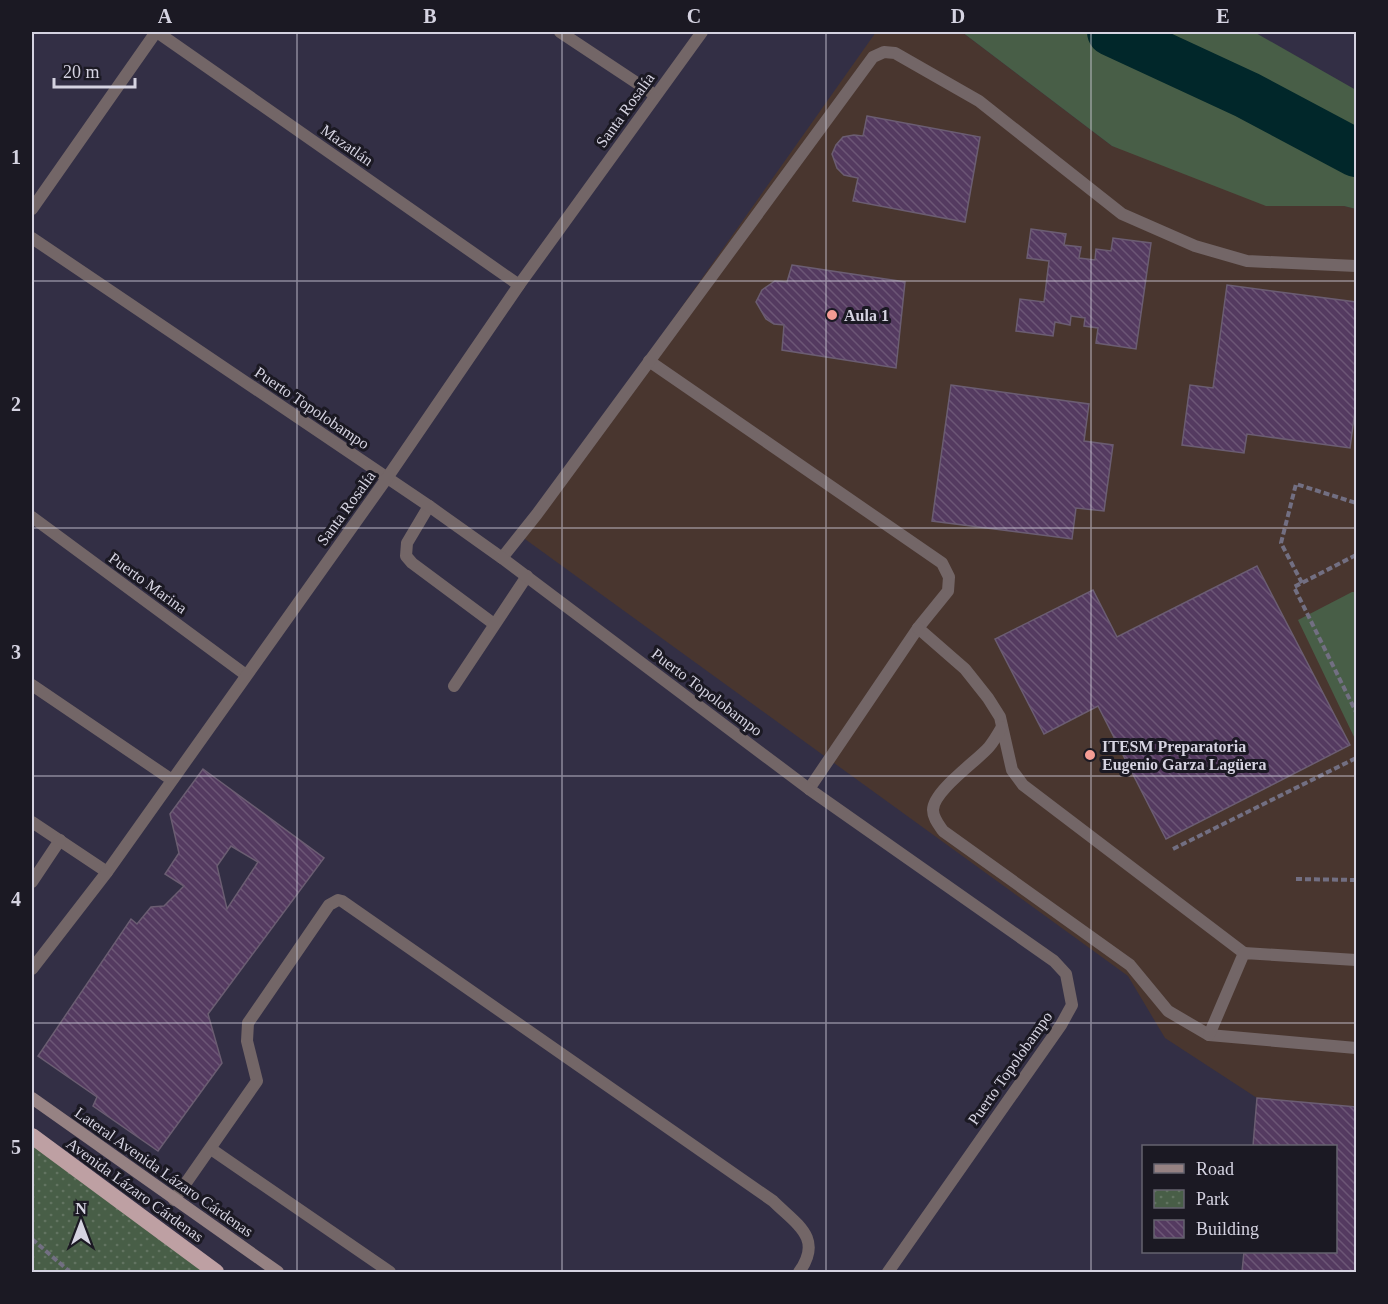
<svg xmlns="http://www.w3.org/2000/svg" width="1388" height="1304" viewBox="0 0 1388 1304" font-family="'Times New Roman',serif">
<defs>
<pattern id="park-dots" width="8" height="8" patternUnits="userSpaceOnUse" patternTransform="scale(1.5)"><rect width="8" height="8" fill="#485e47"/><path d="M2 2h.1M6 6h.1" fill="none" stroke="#627461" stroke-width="1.8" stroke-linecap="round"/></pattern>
<pattern id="building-back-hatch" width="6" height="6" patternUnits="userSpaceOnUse" patternTransform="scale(1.5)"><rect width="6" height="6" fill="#543a60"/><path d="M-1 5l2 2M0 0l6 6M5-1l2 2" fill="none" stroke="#6c5676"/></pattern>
</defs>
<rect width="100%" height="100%" fill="#332f45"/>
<polygon fill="#49362f" points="876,32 962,32 1112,146 1356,209 1356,1107 1257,1098 1165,1038 1128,976 518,534 669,325"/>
<g fill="#485e47">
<polygon points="962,32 1254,32 1356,90 1356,209 1344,206 1266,206 1112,146"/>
<polygon points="1352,592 1356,592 1356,741 1298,620"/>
</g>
<polygon fill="url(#park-dots)" points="32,1138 207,1272 32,1272"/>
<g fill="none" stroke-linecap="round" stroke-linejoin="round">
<polyline stroke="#01272a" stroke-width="48" points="1111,32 1247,95 1356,153"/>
</g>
<g fill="url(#building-back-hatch)" stroke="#6b5d72" stroke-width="1.5" fill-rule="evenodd">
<polygon points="867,116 980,137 965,222 853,201 858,178 844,175 837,168 832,154 836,145 843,137 854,135 863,136"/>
<polygon points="1031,229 1066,234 1064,245 1081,247 1079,258 1095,260 1096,249 1111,251 1113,238 1151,243 1136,349 1096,343 1098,328 1084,326 1085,318 1071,316 1070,325 1055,322 1053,336 1016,331 1020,299 1044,302 1049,261 1027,258"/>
<polygon points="792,265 905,282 896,368 782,350 784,325 774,324 766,319 756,302 762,290 775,281 787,282"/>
<polygon points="1227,285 1356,302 1356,403 1350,448 1247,434 1244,453 1182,445 1190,385 1213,388"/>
<polygon points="951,385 1089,404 1084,441 1113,445 1104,511 1076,508 1072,539 932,521"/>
<polygon points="1257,566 1350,745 1166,839 1098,706 1044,734 995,639 1093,590 1117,637"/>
<path d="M203,769L324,858L208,1014L222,1063L158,1151L93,1106L97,1097L38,1056L131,919L137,924L151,907L164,906L184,886L165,874L179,853L170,814ZM231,846L258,862L227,909L217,866Z"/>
<polygon points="1257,1098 1356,1107 1356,1272 1242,1272 1244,1252 1336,1252 1336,1146 1253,1146"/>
</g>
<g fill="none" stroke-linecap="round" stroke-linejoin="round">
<g stroke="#726f82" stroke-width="4" stroke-dasharray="6 3" stroke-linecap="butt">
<polyline points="1356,555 1294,587 1356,712"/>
<polyline points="1302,583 1281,543 1296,484 1356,503"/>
<polyline points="1173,849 1356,758"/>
<polyline points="1296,879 1356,880"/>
<polyline points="32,1239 70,1272"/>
</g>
<g stroke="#736667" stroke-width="12">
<polyline points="649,361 942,563 949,577 948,591 918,628 809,789"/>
<polyline points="429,506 407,543 406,556 412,563 494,624"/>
<polyline points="502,558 537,514 873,57 884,52 895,53 979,101 1122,214 1195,246 1247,261 1356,266"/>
<polyline points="918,628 965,669 988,698 1000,717 1012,770 1023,785 1244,953"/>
<polyline points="32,685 172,780"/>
<polyline points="454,686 527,576"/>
<path d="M1002,727C998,734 994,741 989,747C977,761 933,791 933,810C933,818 939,825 943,831L1130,965L1168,1011L1209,1035L1356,1048"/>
<polyline points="32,822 107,872"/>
<polyline points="32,882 60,840"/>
<polyline points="1209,1035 1244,953 1356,960"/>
<polyline points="211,1149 390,1272"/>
<path d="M174,1200L257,1081L247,1041L248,1023L329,905L338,900L342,901L773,1201C796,1224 824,1238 799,1272"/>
</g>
<g stroke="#736667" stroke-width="12">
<polyline points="157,32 519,285"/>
<polyline points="560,32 655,95"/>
<polyline points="32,209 156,32"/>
<polyline points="32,238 429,506 502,558 809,789 1054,961 1066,974 1072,1005 1061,1025 888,1272"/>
<polyline points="32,517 246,675"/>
<polyline points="32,969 107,872 387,478 519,285 702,32"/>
</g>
<polyline stroke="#968283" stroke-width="12" points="32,1098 278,1272"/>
<polyline stroke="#bea0a3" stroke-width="16" points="32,1136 216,1272"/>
</g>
<path fill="none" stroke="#d5d3e1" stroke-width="1.5" stroke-opacity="0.55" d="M297,32V1272M562,32V1272M826,32V1272M1091,32V1272M32,281H1356M32,528H1356M32,776H1356M32,1023H1356"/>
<g fill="#f59c94" stroke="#1b1923" stroke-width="2">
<circle cx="832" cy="315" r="6"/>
<circle cx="1090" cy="755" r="6"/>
</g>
<g text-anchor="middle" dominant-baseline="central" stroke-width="6" stroke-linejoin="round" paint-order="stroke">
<g font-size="16" fill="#d5d3e1" stroke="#1b1923">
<text transform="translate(625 110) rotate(-54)">Santa Rosalía</text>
<text transform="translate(347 145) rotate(35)">Mazatlán</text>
<text transform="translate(312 408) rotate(34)">Puerto Topolobampo</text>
<text transform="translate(346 508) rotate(-54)">Santa Rosalía</text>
<text transform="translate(148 583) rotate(36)">Puerto Marina</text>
<text transform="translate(707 692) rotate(37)">Puerto Topolobampo</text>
<text transform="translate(1010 1068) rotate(-55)">Puerto Topolobampo</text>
<text transform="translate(164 1172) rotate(35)">Lateral Avenida Lázaro Cárdenas</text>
<text transform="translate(135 1190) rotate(36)">Avenida Lázaro Cárdenas</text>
</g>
<g font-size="16" font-weight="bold" fill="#d5d3e1" stroke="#1b1923" text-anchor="start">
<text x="844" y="315">Aula 1</text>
<text x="1102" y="746">ITESM Preparatoria<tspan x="1102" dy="18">Eugenio Garza Lagüera</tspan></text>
</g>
</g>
<rect width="1388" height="1304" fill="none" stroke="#1b1923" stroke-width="66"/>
<rect x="1142" y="1145" width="195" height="108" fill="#1b1923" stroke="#65636f" stroke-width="1.5"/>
<rect x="1154" y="1164" width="30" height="9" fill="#968283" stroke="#65636f" stroke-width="1.5"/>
<text x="1196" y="1175" font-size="18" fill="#d5d3e1">Road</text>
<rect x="1154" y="1190" width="30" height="18" fill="url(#park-dots)" stroke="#65636f" stroke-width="1.5"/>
<text x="1196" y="1205" font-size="18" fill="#d5d3e1">Park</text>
<rect x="1154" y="1220" width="30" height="18" fill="url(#building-back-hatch)" stroke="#65636f" stroke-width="1.5"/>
<text x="1196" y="1235" font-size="18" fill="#d5d3e1">Building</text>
<g transform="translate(81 1223)" stroke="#1b1923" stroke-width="4.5" paint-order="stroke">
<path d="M0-4.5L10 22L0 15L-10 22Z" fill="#d5d3e1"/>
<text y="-9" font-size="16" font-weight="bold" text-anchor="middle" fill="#d5d3e1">N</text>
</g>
<path d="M54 78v9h81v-9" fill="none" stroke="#d5d3e1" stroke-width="3"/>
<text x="63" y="78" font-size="18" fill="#d5d3e1" stroke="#1b1923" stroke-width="4.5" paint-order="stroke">20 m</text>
<rect x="33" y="33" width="1322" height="1238" fill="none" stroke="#d5d3e1" stroke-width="2"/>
<g font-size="20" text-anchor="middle" font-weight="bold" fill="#d5d3e1">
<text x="165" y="23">A</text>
<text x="430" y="23">B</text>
<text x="694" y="23">C</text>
<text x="958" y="23">D</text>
<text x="1223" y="23">E</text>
<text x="16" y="164">1</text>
<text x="16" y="411">2</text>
<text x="16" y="659">3</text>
<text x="16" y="906">4</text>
<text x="16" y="1154">5</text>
</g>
</svg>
